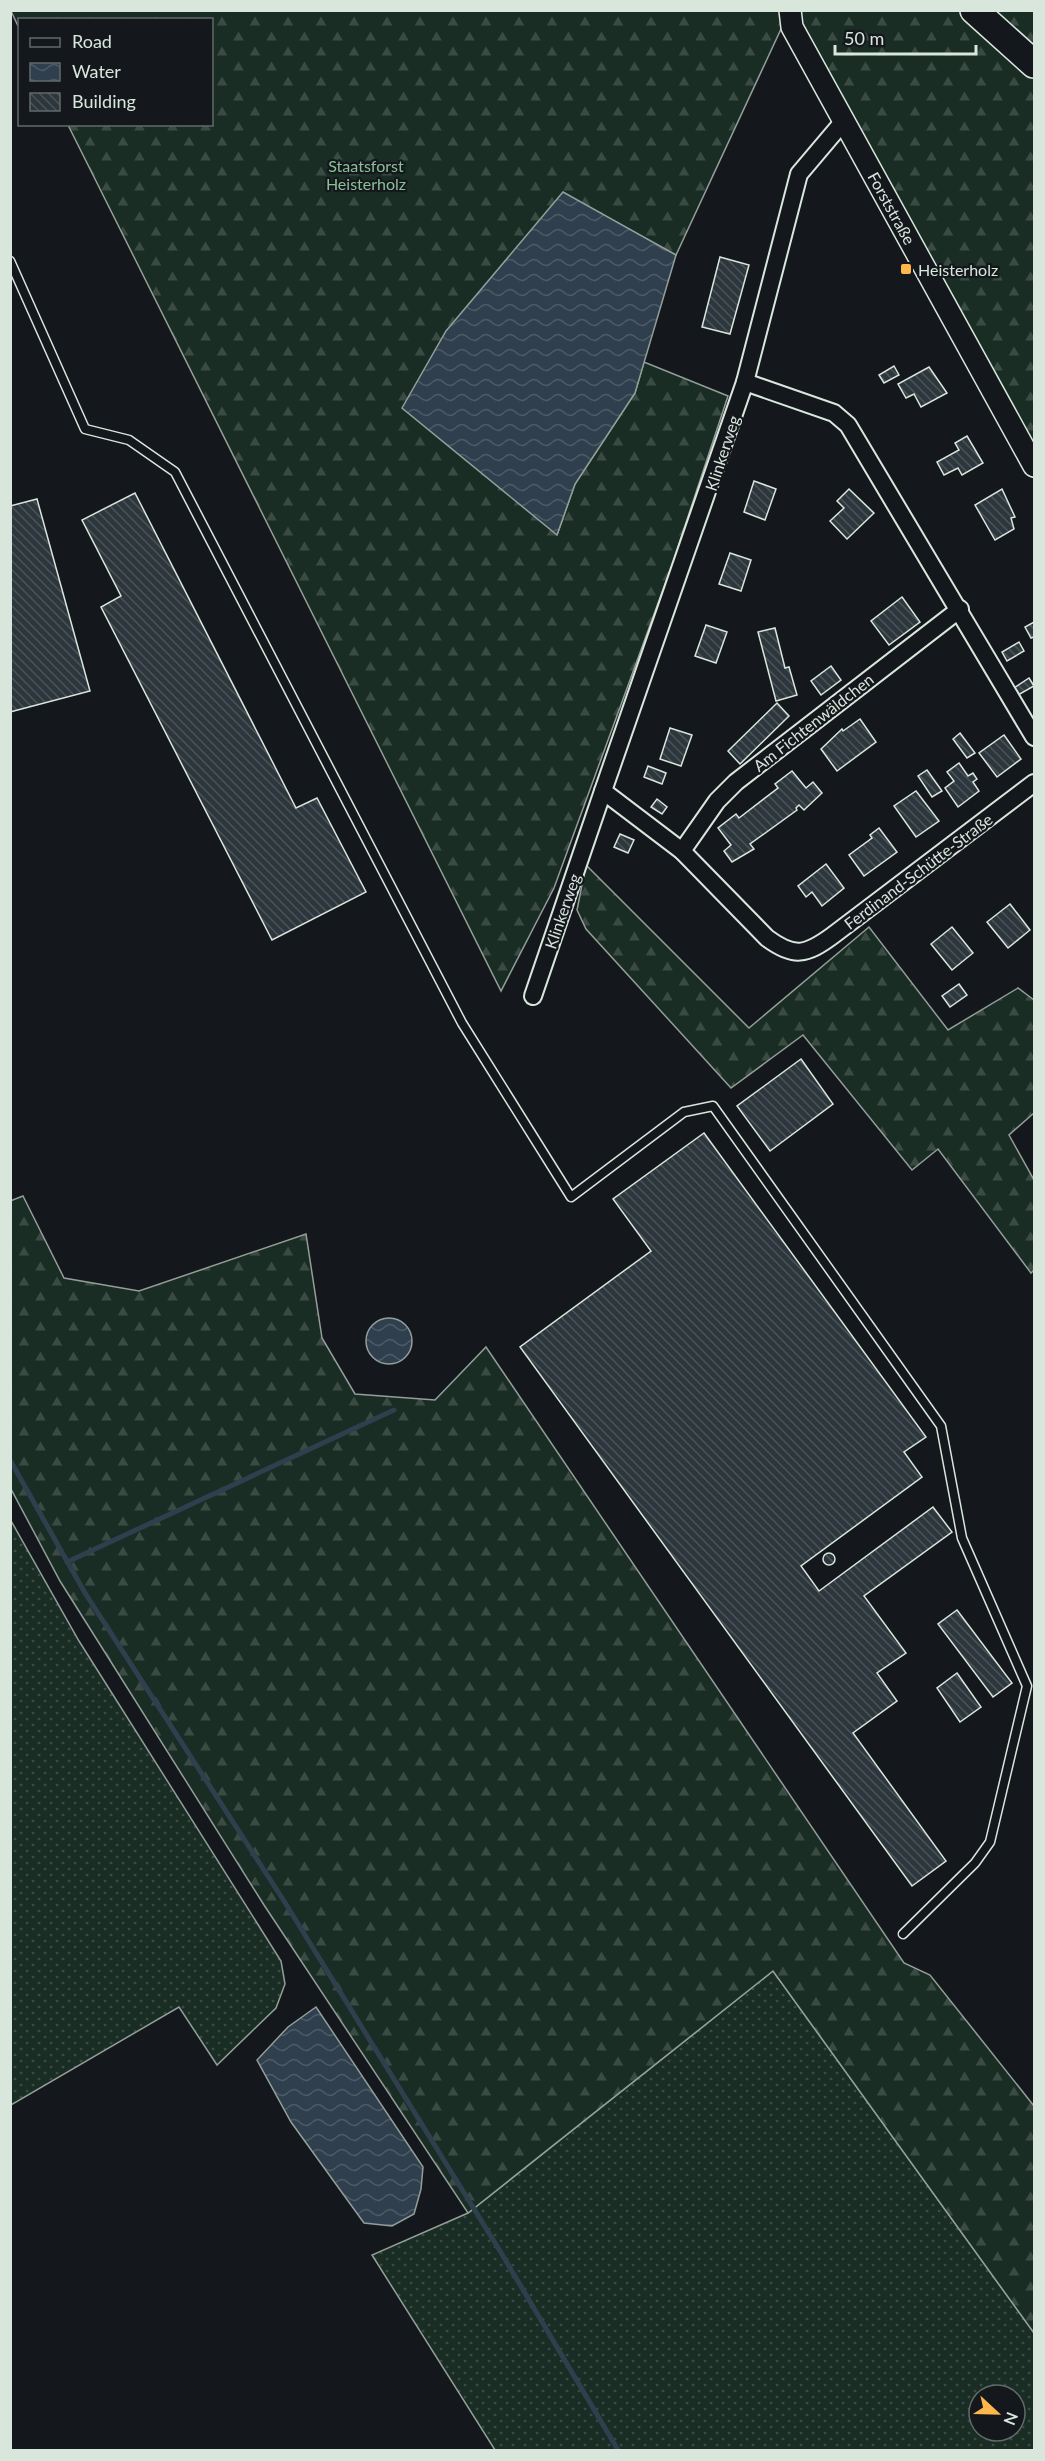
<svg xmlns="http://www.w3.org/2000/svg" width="1045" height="2461" viewBox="0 0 1045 2461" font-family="Lato,sans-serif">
<defs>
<pattern id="grass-dots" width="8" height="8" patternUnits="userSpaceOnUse" patternTransform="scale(1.5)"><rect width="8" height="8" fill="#1a2d24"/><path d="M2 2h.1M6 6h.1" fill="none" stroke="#3b4b43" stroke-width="1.8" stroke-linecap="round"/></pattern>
<pattern id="forest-firs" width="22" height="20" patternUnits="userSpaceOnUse" patternTransform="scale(1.5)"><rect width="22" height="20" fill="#1a2d24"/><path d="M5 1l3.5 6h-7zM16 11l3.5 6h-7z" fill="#3b4b43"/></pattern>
<pattern id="water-waves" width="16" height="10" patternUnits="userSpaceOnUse" patternTransform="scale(1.5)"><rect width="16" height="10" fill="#2f3f4d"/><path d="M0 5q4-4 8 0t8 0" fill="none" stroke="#4c5b66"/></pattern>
<pattern id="building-back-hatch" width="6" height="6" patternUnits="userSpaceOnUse" patternTransform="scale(1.5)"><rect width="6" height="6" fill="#2c363c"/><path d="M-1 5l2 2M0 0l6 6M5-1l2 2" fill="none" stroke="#4a5358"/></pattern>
</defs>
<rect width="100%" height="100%" fill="#14181c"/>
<g fill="url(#grass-dots)" stroke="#939e99" stroke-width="1.5" fill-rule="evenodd">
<polygon points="10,1519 79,1641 281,1961 285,1984 276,2008 217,2065 179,2007 11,2105"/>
<path d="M773,1971L1034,2333V2450H495L372,2255L468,2213ZM979,2395H1015V2431H979Z"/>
</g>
<g fill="url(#forest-firs)" stroke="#939e99" stroke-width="1.5">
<polygon points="11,11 1034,11 1034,447 788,14 676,255 563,193 557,535 575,484 635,393 644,362 728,396 672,565 554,888 501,991 68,125 212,124 212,20 20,20 19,28"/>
<polygon points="586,865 749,1028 869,927 948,1030 1018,988 1034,1000 1034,1113 1009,1135 1034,1180 1034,1270 1031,1273 938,1149 912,1170 803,1035 731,1088 586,929 577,910"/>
<polygon points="23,1196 64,1278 139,1291 306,1234 322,1338 355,1394 435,1400 486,1347 904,1963 930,1975 1034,2106 1034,2333 773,1971 468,2213 264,1905 60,1581 11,1489 10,1201"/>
</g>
<g fill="url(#water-waves)" stroke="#939e99" stroke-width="1.5">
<polygon points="563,192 676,255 635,393 575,484 557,535 402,408 446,331"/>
<circle cx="389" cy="1341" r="23"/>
<polygon points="316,2007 423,2167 421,2189 414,2214 392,2226 364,2223 291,2122 257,2060 288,2027"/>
</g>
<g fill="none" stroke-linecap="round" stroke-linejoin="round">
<g stroke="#2f3f4d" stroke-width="5">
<polyline points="10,1460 85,1593 284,1901 500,2251 618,2450"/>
<polyline points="67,1562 394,1410"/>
</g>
</g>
<g fill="url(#building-back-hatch)" stroke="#d8e6dc" stroke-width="1.5">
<polygon points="720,257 749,265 730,334 702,327"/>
<polygon points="894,366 899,375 884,383 879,375"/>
<polygon points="929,367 947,393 921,407 914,394 906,398 898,384"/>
<polygon points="967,436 983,463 962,475 958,468 944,475 937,462 959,450 955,443"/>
<polygon points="754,481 776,489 765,520 744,512"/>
<polygon points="849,489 874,513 847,539 830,521 844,508 837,501"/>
<polygon points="1002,489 1015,517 1011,518 1014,529 995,540 975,505"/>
<polygon points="135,493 296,808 317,798 366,892 272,940 101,607 121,596 82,520"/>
<polygon points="37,499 90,691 10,712 10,506"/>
<polygon points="730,553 751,560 741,591 719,584"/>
<polygon points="902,597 920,622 889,645 871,621"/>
<polygon points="1034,622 1034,637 1031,638 1025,627"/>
<polygon points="706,625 727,632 716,663 695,656"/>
<polygon points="775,628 785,668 789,667 797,695 776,701 758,632"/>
<polygon points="1019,642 1024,651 1007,661 1002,652"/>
<polygon points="831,666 841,680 821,695 811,681"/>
<polygon points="1029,678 1034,686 1018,695 1014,688"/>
<polygon points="777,703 789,716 740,764 728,751"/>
<polygon points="860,719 876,742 837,771 821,749 842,729 843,731"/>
<polygon points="670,728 692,735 681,766 660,759"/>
<polygon points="960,733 975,753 967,758 953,739"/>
<polygon points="1004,735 1021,759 997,777 979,753"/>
<polygon points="959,763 968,776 973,773 977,779 973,782 979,791 958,807 945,788 954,781 947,772"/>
<polygon points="648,766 666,773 662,784 644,777"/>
<polygon points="927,770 942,791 932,797 918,776"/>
<polygon points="792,771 806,788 813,782 822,793 804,810 799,805 796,808 797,810 750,844 754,849 732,862 724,851 731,845 718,828 736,814 739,818 778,788 775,784"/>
<polygon points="916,791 939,821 916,837 894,806"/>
<polygon points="657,799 667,807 662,814 651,807"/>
<polygon points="879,828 897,852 864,876 849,855 872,838 870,835"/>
<polygon points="620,834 634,840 628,853 614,847"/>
<polygon points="826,864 844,888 822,906 812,892 806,897 798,886"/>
<polygon points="1010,904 1030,930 1008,948 987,922"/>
<polygon points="952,927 973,953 952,970 931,944"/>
<polygon points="959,984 967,995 950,1007 942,996"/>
<polygon points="801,1059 833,1104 770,1151 737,1106"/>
<polygon points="704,1133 926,1437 904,1452 922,1477 801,1566 819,1591 933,1507 952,1532 864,1596 906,1653 877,1673 897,1701 853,1733 946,1861 912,1886 520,1347 651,1251 613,1199"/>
<circle cx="829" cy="1559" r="6"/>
<polygon points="957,1610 1012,1683 993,1697 938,1624"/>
<polygon points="957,1673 981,1707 960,1722 937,1688"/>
</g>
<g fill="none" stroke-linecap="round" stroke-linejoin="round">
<g stroke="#d8e6dc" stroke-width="11">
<polyline id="service" points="10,261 85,429 129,440 175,472 462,1023 571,1197 684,1112 713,1106 941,1426 962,1538 1027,1686 990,1842 975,1863 903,1934"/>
</g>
<g stroke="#d8e6dc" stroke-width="20">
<g id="minor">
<path d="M843,122L799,174L745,382L603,791L682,851L767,938C794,958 806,955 832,936L1034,783"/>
<polyline points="745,382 834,413 848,425 1034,737"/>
<polyline points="682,851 717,801 736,782 960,609"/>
<polyline points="533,996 603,791"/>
</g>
</g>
<g stroke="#d8e6dc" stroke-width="24">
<polyline id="tertiary" points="790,10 792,27 1034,466"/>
</g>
<g stroke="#d8e6dc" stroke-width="30">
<polyline id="primary" points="974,10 1034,64"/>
</g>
<use href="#service" stroke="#14181c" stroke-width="8"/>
<use href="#minor" stroke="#14181c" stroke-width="16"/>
<use href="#tertiary" stroke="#14181c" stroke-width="21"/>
<use href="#primary" stroke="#14181c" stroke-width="27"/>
</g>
<rect fill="#ffb74d" stroke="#14181c" stroke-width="2" x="900" y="263" width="12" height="12" rx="3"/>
<g text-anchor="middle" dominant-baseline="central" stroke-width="4.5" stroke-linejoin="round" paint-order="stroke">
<g font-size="16" fill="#8ac095" stroke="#14181c">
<text x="366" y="165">Staatsforst<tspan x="366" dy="18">Heisterholz</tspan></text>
</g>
<g font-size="16" fill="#d8e6dc" stroke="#14181c">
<text transform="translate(892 208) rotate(61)">Forststraße</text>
<text transform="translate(722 453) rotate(-72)">Klinkerweg</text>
<text transform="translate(813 722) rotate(-38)">Am Fichtenwäldchen</text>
<text transform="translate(918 871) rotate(-37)">Ferdinand-Schütte-Straße</text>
<text transform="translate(562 911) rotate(-71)">Klinkerweg</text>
</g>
<g font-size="16" fill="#d8e6dc" stroke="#14181c" text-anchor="start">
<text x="918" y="269">Heisterholz</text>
</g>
</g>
<rect width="1045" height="2461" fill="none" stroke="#d8e6dc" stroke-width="24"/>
<rect x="18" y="18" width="195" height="108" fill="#14181c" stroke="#626a69" stroke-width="1.5"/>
<rect x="30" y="38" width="30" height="9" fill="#14181c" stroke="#626a69" stroke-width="1.5"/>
<text x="72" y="48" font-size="18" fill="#d8e6dc">Road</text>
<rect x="30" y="63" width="30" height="18" fill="url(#water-waves)" stroke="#626a69" stroke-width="1.5"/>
<text x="72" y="78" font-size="18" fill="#d8e6dc">Water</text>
<rect x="30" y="93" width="30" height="18" fill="url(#building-back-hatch)" stroke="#626a69" stroke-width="1.5"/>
<text x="72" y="108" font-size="18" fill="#d8e6dc">Building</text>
<g transform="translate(997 2413) rotate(112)"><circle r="28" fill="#14181c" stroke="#626a69" stroke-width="1.5"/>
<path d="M0-4.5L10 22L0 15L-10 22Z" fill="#ffb74d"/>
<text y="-9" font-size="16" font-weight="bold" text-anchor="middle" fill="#d8e6dc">N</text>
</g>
<path d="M835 45v9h141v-9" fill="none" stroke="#d8e6dc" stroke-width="3"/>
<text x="844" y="45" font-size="18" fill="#d8e6dc" stroke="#14181c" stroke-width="4.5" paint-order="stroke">50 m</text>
</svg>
